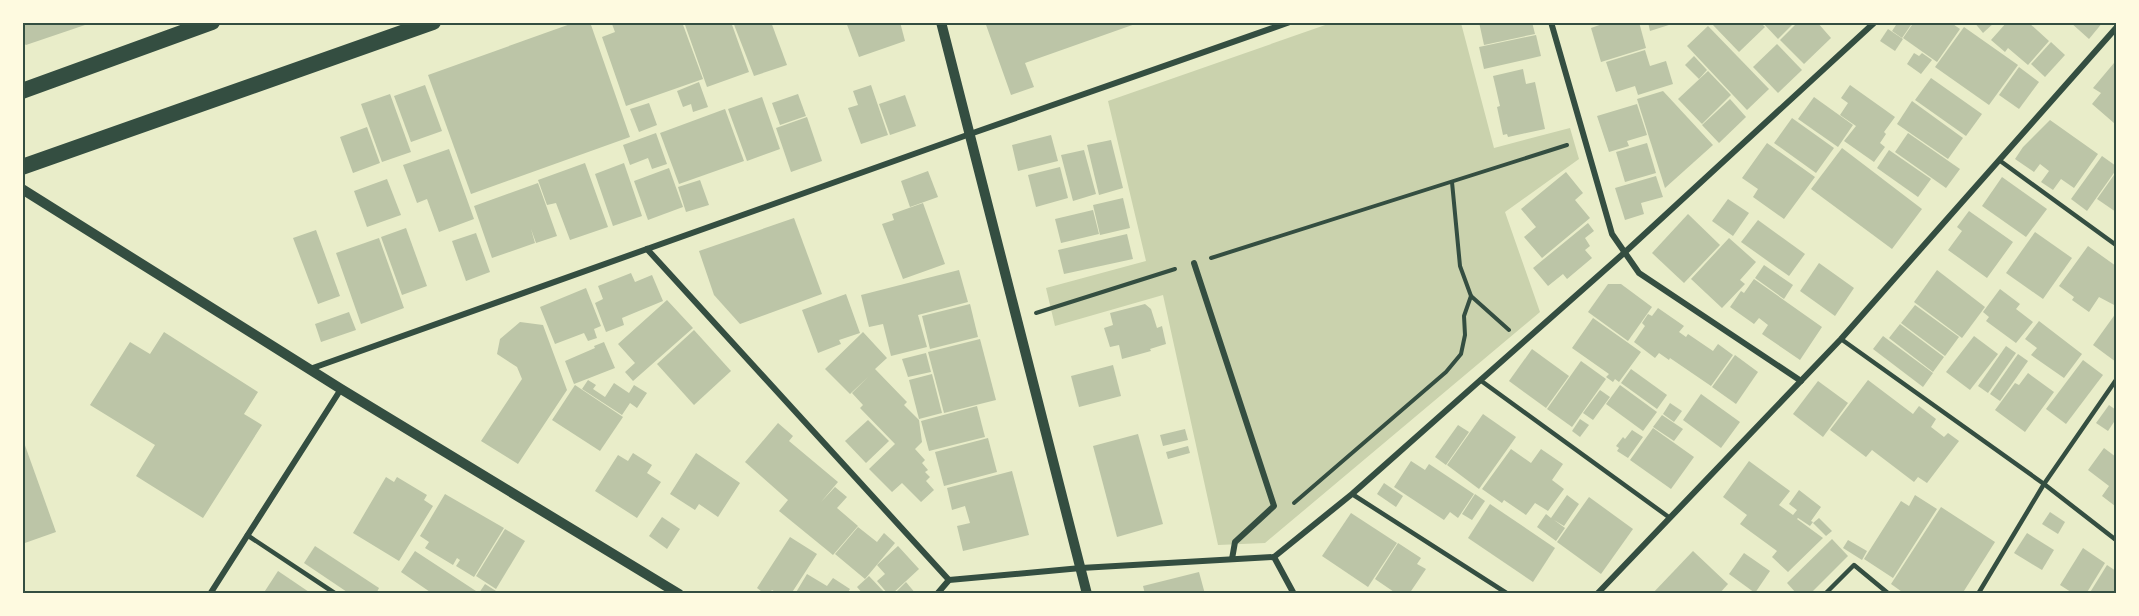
<svg xmlns="http://www.w3.org/2000/svg" width="2139" height="616" viewBox="0 0 2139 616" font-family="'Sofia Sans Condensed',sans-serif">
<rect width="100%" height="100%" fill="#e9edc9"/>
<polygon fill="#cad2ad" points="1331,23 1461,23 1494,148 1570,128 1579,159 1505,212 1540,312 1265,543 1218,545 1163,295 1055,326 1046,288 1146,261 1108,101"/>
<g fill="#bcc5a7">
<polygon points="22,22 84,22 85,25 26,45 22,42"/>
<polygon points="576,22 590,22 630,137 471,194 428,75"/>
<polygon points="616,22 682,22 703,79 626,106 602,37 615,32 612,24"/>
<polygon points="684,22 731,22 749,72 707,87"/>
<polygon points="733,22 771,22 787,65 754,76"/>
<polygon points="846,22 900,22 905,41 859,57"/>
<polygon points="985,22 1138,22 1138,23 1025,63 1034,87 1011,95"/>
<polygon points="1479,22 1532,22 1535,34 1484,45"/>
<polygon points="1608,22 1639,22 1646,48 1601,62 1591,28"/>
<polygon points="1648,22 1675,22 1675,23 1650,31"/>
<polygon points="1713,22 1760,22 1765,27 1739,52 1712,24"/>
<polygon points="1762,22 1795,22 1778,39"/>
<polygon points="1798,22 1817,22 1831,38 1804,64 1780,40"/>
<polygon points="1898,22 1913,22 1902,38 1892,31"/>
<polygon points="1914,22 1950,22 1960,29 1937,62 1903,38"/>
<polygon points="1974,22 1995,22 1983,33"/>
<polygon points="2007,22 2028,22 2049,41 2028,65 2008,48 2005,52 1991,40"/>
<polygon points="2070,22 2103,22 2089,39"/>
<polygon points="1708,26 1769,89 1747,110 1687,46"/>
<polygon points="1964,27 2018,65 1989,105 1935,67"/>
<polygon points="1888,29 1903,39 1895,51 1880,41"/>
<polygon points="1536,35 1541,56 1484,69 1479,47"/>
<polygon points="2051,42 2065,55 2045,77 2031,64"/>
<polygon points="1777,44 1802,70 1778,93 1753,67"/>
<polygon points="1645,50 1650,66 1666,61 1673,84 1638,95 1635,86 1616,92 1606,62"/>
<polygon points="1914,53 1919,56 1922,53 1932,60 1921,74 1907,64"/>
<polygon points="1694,56 1707,70 1699,79 1685,65"/>
<polygon points="2114,63 2116,66 2116,120 2114,123 2092,104 2101,93 2093,88"/>
<polygon points="2019,67 2039,82 2019,109 1999,95"/>
<polygon points="1523,69 1526,84 1535,82 1545,129 1508,137 1507,134 1503,135 1497,107 1500,106 1493,76"/>
<polygon points="1708,71 1731,95 1702,124 1678,99"/>
<polygon points="1931,78 1982,114 1966,136 1915,100"/>
<polygon points="699,82 708,107 693,112 691,104 683,107 677,91"/>
<polygon points="425,85 442,131 411,142 394,96"/>
<polygon points="871,85 888,135 861,144 848,108 858,105 853,91"/>
<polygon points="1850,85 1895,117 1884,132 1886,134 1880,143 1885,147 1874,162 1844,141 1856,126 1840,115 1848,103 1841,98"/>
<polygon points="1663,91 1713,145 1665,188 1637,99"/>
<polygon points="390,94 411,152 382,162 361,104"/>
<polygon points="798,94 806,116 780,125 772,103"/>
<polygon points="905,95 916,126 890,135 879,104"/>
<polygon points="762,97 780,149 747,161 728,109"/>
<polygon points="1814,97 1853,125 1838,147 1798,119"/>
<polygon points="1730,99 1746,117 1719,143 1702,125"/>
<polygon points="1912,101 1963,138 1948,159 1897,124"/>
<polygon points="649,103 657,125 639,132 630,109"/>
<polygon points="1637,104 1647,135 1627,141 1629,146 1609,152 1597,116"/>
<polygon points="725,109 744,161 679,184 660,133"/>
<polygon points="807,117 822,161 791,172 776,128"/>
<polygon points="1792,118 1834,148 1816,173 1774,143"/>
<polygon points="2050,120 2098,154 2074,188 2061,179 2053,190 2041,182 2049,171 2040,164 2034,172 2015,159 2023,147"/>
<polygon points="367,127 380,163 353,173 340,137"/>
<polygon points="656,133 667,164 652,169 648,158 630,165 623,145"/>
<polygon points="1908,133 1960,169 1946,188 1895,152"/>
<polygon points="1051,135 1058,161 1018,171 1012,145"/>
<polygon points="1111,140 1123,188 1099,195 1087,145"/>
<polygon points="1647,143 1656,173 1625,182 1616,152"/>
<polygon points="1767,143 1815,177 1784,219 1753,197 1758,189 1742,178"/>
<polygon points="1842,148 1922,209 1892,249 1811,189"/>
<polygon points="449,149 474,219 439,232 427,199 417,203 403,165"/>
<polygon points="1084,150 1096,194 1073,201 1061,155"/>
<polygon points="1889,150 1931,179 1918,197 1877,168"/>
<polygon points="2102,156 2116,166 2116,170 2087,211 2071,199"/>
<polygon points="585,163 608,227 570,240 556,203 547,205 538,180"/>
<polygon points="624,163 642,216 613,226 595,174"/>
<polygon points="1060,167 1068,198 1036,207 1028,175"/>
<polygon points="669,168 683,207 648,220 634,181"/>
<polygon points="928,171 938,197 910,207 901,181"/>
<polygon points="1566,172 1583,193 1575,200 1590,218 1542,258 1524,237 1536,227 1521,209"/>
<polygon points="2114,175 2116,177 2116,212 2097,199"/>
<polygon points="1656,176 1663,197 1641,203 1644,214 1625,220 1615,188"/>
<polygon points="2002,177 2047,209 2026,237 1982,206"/>
<polygon points="387,179 401,215 367,227 354,191"/>
<polygon points="700,180 709,205 686,212 678,187"/>
<polygon points="538,183 557,236 536,243 531,229 535,243 492,258 474,206"/>
<polygon points="1123,198 1130,228 1100,235 1093,205"/>
<polygon points="1728,199 1749,213 1733,236 1712,221"/>
<polygon points="923,203 945,264 903,279 882,224 894,220 892,214"/>
<polygon points="1093,210 1099,234 1061,243 1055,219"/>
<polygon points="1969,211 2013,242 1987,278 1948,250 1962,231 1957,227"/>
<polygon points="1688,214 1720,245 1684,283 1652,253"/>
<polygon points="794,218 822,294 740,324 714,295 699,251"/>
<polygon points="1758,220 1805,254 1789,276 1741,242"/>
<polygon points="1588,223 1594,231 1585,238 1590,246 1585,250 1592,258 1567,279 1563,274 1548,286 1533,268"/>
<polygon points="406,228 427,286 402,295 381,237"/>
<polygon points="316,230 340,296 318,304 293,238"/>
<polygon points="2035,232 2072,258 2043,299 2006,273"/>
<polygon points="476,233 490,272 466,281 452,241"/>
<polygon points="1127,234 1133,259 1064,274 1058,250"/>
<polygon points="379,238 404,308 361,324 336,253"/>
<polygon points="1729,238 1756,262 1740,280 1745,284 1722,308 1691,279"/>
<polygon points="2088,246 2116,266 2116,306 2099,297 2089,312 2072,300 2074,297 2059,286"/>
<polygon points="1819,263 1854,288 1835,316 1800,291"/>
<polygon points="1764,265 1793,285 1784,299 1755,278"/>
<polygon points="959,270 968,302 918,315 927,347 891,356 883,324 869,327 861,295"/>
<polygon points="1937,270 1985,307 1962,338 1914,302"/>
<polygon points="631,273 635,282 652,275 663,301 622,318 624,325 606,332 595,303 603,299 598,286"/>
<polygon points="1754,279 1822,327 1800,360 1762,334 1768,325 1759,318 1754,324 1730,307 1741,291 1744,293"/>
<polygon points="1608,284 1621,284 1652,307 1628,341 1588,312"/>
<polygon points="586,288 601,326 594,329 597,338 588,341 584,333 555,344 540,307"/>
<polygon points="2000,289 2020,304 2016,309 2033,322 2016,343 1986,321 1989,317 1983,312"/>
<polygon points="846,294 860,333 839,340 841,344 818,353 802,310"/>
<polygon points="667,300 693,328 633,381 625,372 635,363 618,344"/>
<polygon points="970,304 978,337 930,349 922,316"/>
<polygon points="1145,304 1151,309 1157,328 1162,326 1166,344 1150,349 1151,351 1122,359 1119,345 1110,347 1104,328 1113,325 1110,313"/>
<polygon points="1915,305 1959,337 1945,356 1901,323"/>
<polygon points="1658,308 1684,326 1679,332 1686,337 1688,334 1713,351 1718,344 1733,355 1711,386 1670,358 1669,360 1659,353 1655,358 1634,342 1645,326 1642,323 1648,314 1652,316"/>
<polygon points="349,312 356,330 321,342 315,324"/>
<polygon points="2116,313 2116,362 2093,345"/>
<polygon points="1593,318 1641,352 1619,382 1615,379 1613,382 1606,377 1609,374 1572,348"/>
<polygon points="2039,321 2082,354 2064,378 2031,355 2037,348 2025,339"/>
<polygon points="520,322 543,325 567,390 518,464 481,441 522,379 517,367 497,354 500,339"/>
<polygon points="1900,324 1944,357 1933,372 1889,338"/>
<polygon points="694,330 731,371 694,405 657,364"/>
<polygon points="164,332 258,392 244,414 262,425 203,518 136,476 155,445 90,405 130,342 150,354"/>
<polygon points="863,332 887,358 875,369 907,402 904,405 919,420 922,442 915,449 925,460 922,463 928,470 925,472 930,477 926,481 934,490 921,502 902,483 892,492 869,469 895,444 860,408 863,405 852,393 868,377 850,394 825,369"/>
<polygon points="1883,336 1933,373 1923,387 1873,349"/>
<polygon points="1974,336 1998,354 1970,390 1946,372"/>
<polygon points="980,339 996,400 944,413 928,352"/>
<polygon points="604,342 615,368 574,384 565,361 595,348 594,346"/>
<polygon points="2006,346 2016,353 1988,393 1978,386"/>
<polygon points="1532,349 1569,376 1546,408 1509,381"/>
<polygon points="926,353 931,372 908,377 902,359"/>
<polygon points="2018,354 2028,361 2000,401 1990,394"/>
<polygon points="1735,355 1758,372 1736,404 1712,387"/>
<polygon points="2083,360 2103,375 2066,424 2046,409"/>
<polygon points="1581,361 1606,379 1572,427 1547,409"/>
<polygon points="1113,365 1121,396 1079,407 1071,376"/>
<polygon points="1631,369 1667,395 1657,409 1621,383"/>
<polygon points="2028,373 2054,392 2025,432 1995,410 2015,383 2019,385"/>
<polygon points="932,374 942,413 919,419 909,380"/>
<polygon points="588,380 596,385 593,389 605,397 614,383 629,393 634,385 647,393 637,408 630,403 622,415 582,389"/>
<polygon points="1868,380 1913,414 1919,406 1936,419 1931,427 1944,437 1948,433 1959,441 1927,483 1918,477 1914,482 1872,450 1866,457 1830,430"/>
<polygon points="1818,381 1848,403 1823,437 1793,414"/>
<polygon points="575,385 623,417 600,451 552,420"/>
<polygon points="1620,385 1657,412 1643,431 1606,404"/>
<polygon points="1600,390 1610,397 1593,420 1583,413"/>
<polygon points="1701,394 1740,422 1721,448 1683,420"/>
<polygon points="1670,403 1682,411 1674,422 1663,414"/>
<polygon points="2109,405 2116,410 2116,419 2108,431 2096,423"/>
<polygon points="977,406 985,437 929,451 921,421"/>
<polygon points="1483,414 1516,437 1479,489 1447,465"/>
<polygon points="1662,415 1683,429 1674,441 1653,427"/>
<polygon points="1580,419 1589,425 1580,437 1572,431"/>
<polygon points="868,420 889,441 866,463 845,441"/>
<polygon points="778,423 793,436 789,441 838,482 821,502 835,487 847,497 837,508 858,526 833,555 779,511 788,500 745,462"/>
<polygon points="1458,425 1469,432 1446,465 1435,457"/>
<polygon points="1653,428 1694,457 1671,489 1630,460"/>
<polygon points="1185,429 1188,440 1163,446 1160,435"/>
<polygon points="1632,430 1643,437 1628,458 1617,451 1619,448 1616,446 1623,437 1625,439"/>
<polygon points="1138,434 1163,524 1117,537 1093,446"/>
<polygon points="22,437 56,532 22,544"/>
<polygon points="988,438 997,472 944,486 935,452"/>
<polygon points="1188,446 1190,453 1168,459 1166,452"/>
<polygon points="2104,448 2116,457 2115,506 2102,496 2109,486 2088,470"/>
<polygon points="1511,449 1531,463 1541,449 1563,464 1552,480 1564,489 1548,511 1535,503 1526,515 1504,500 1502,503 1482,489"/>
<polygon points="633,453 652,465 647,473 661,482 637,518 595,491 618,455 628,461"/>
<polygon points="696,453 740,483 718,517 699,504 695,510 670,494"/>
<polygon points="1411,461 1425,470 1429,464 1474,494 1458,518 1450,512 1444,520 1394,487"/>
<polygon points="1749,461 1790,491 1779,505 1793,515 1797,510 1789,504 1799,490 1821,507 1811,521 1813,522 1810,526 1798,518 1797,519 1823,538 1788,572 1772,557 1777,551 1740,524 1747,515 1723,497"/>
<polygon points="1012,471 1029,535 963,551 957,526 970,523 965,506 952,510 947,488"/>
<polygon points="386,477 394,482 397,477 427,495 424,500 433,506 399,561 353,533"/>
<polygon points="1384,483 1403,496 1396,507 1377,494"/>
<polygon points="445,494 504,528 474,577 456,566 460,560 457,558 453,565 425,548 429,542 420,536"/>
<polygon points="1475,494 1485,501 1472,520 1462,514"/>
<polygon points="1567,495 1579,504 1564,526 1554,520 1565,528 1556,541 1537,527 1546,514 1551,518"/>
<polygon points="1915,495 1937,509 1893,578 1864,559 1901,501 1909,506"/>
<polygon points="1589,497 1633,529 1601,574 1557,542"/>
<polygon points="1490,504 1555,548 1533,582 1468,538"/>
<polygon points="1941,507 1995,542 1962,594 1905,594 1891,584"/>
<polygon points="2050,512 2065,522 2058,534 2042,524"/>
<polygon points="1351,513 1397,543 1368,587 1322,556"/>
<polygon points="662,517 680,529 667,549 649,536"/>
<polygon points="1819,518 1832,531 1826,536 1813,523"/>
<polygon points="858,527 877,542 884,533 895,543 865,579 835,554"/>
<polygon points="505,529 525,541 496,589 476,576"/>
<polygon points="2027,533 2054,550 2042,570 2014,553"/>
<polygon points="790,537 817,554 791,594 778,594 772,590 769,594 765,594 757,588"/>
<polygon points="1832,539 1848,556 1810,594 1797,594 1787,583"/>
<polygon points="1848,540 1867,551 1862,560 1843,548"/>
<polygon points="1398,543 1421,558 1417,564 1426,569 1409,594 1397,594 1375,579"/>
<polygon points="315,546 379,588 376,594 350,594 304,563"/>
<polygon points="898,546 919,569 892,594 888,594 877,581 885,574 877,565"/>
<polygon points="2083,548 2105,563 2086,594 2074,594 2060,585"/>
<polygon points="415,551 479,593 485,584 496,591 495,594 433,594 401,572"/>
<polygon points="1693,551 1728,584 1719,594 1652,594"/>
<polygon points="1744,553 1770,571 1755,593 1729,574"/>
<polygon points="2107,565 2116,571 2116,594 2089,594"/>
<polygon points="278,571 312,594 263,594"/>
<polygon points="1199,572 1205,594 1145,594 1143,586"/>
<polygon points="807,574 827,586 833,578 850,589 847,594 795,594"/>
<polygon points="869,576 886,594 863,594 857,587"/>
<polygon points="906,582 916,594 894,594"/>
</g>
<g fill="none" stroke-linecap="round" stroke-linejoin="round">
<g stroke="#344e41" stroke-width="4">
<polyline points="1452,182 1460,266 1471,296 1509,330"/>
<polyline points="1211,258 1567,145"/>
<polyline points="1036,313 1175,269"/>
<polyline points="1294,503 1446,372 1461,354 1465,335 1464,316 1471,296"/>
</g>
<g stroke="#344e41" stroke-width="4.5">
<polyline points="1999,160 2116,245"/>
<polyline points="1841,339 2044,484 2116,540"/>
<polyline points="1480,380 1670,518"/>
<polyline points="1352,494 1508,594"/>
<polyline points="247,535 336,594"/>
<polyline points="1825,594 1854,565 1889,594"/>
<polyline points="1978,594 2044,484 2116,380"/>
</g>
<g stroke="#344e41" stroke-width="6">
<polyline points="1551,22 1612,234 1639,273 1801,381"/>
<polyline points="647,249 949,580"/>
<polyline points="1194,263 1274,506 1235,542 1232,559"/>
<polyline points="310,369 970,134 1290,22"/>
<polyline points="1274,557 1294,594"/>
<polyline points="210,594 341,389"/>
<polyline points="937,594 949,580 1081,568 1274,557 1352,494 1624,253 1875,22"/>
<polyline points="1597,594 1841,339 2116,28"/>
</g>
<g stroke="#344e41" stroke-width="10">
<polyline points="941,22 1087,594"/>
<polyline points="22,189 341,389 679,594"/>
</g>
<g stroke="#344e41" stroke-width="16">
<polyline points="22,91 212,22"/>
<polyline points="22,167 433,22"/>
</g>
</g>
<rect width="2139" height="616" fill="none" stroke="#fefae0" stroke-width="48"/>
<rect x="24" y="24" width="2091" height="568" fill="none" stroke="#344e41" stroke-width="2"/>
</svg>
